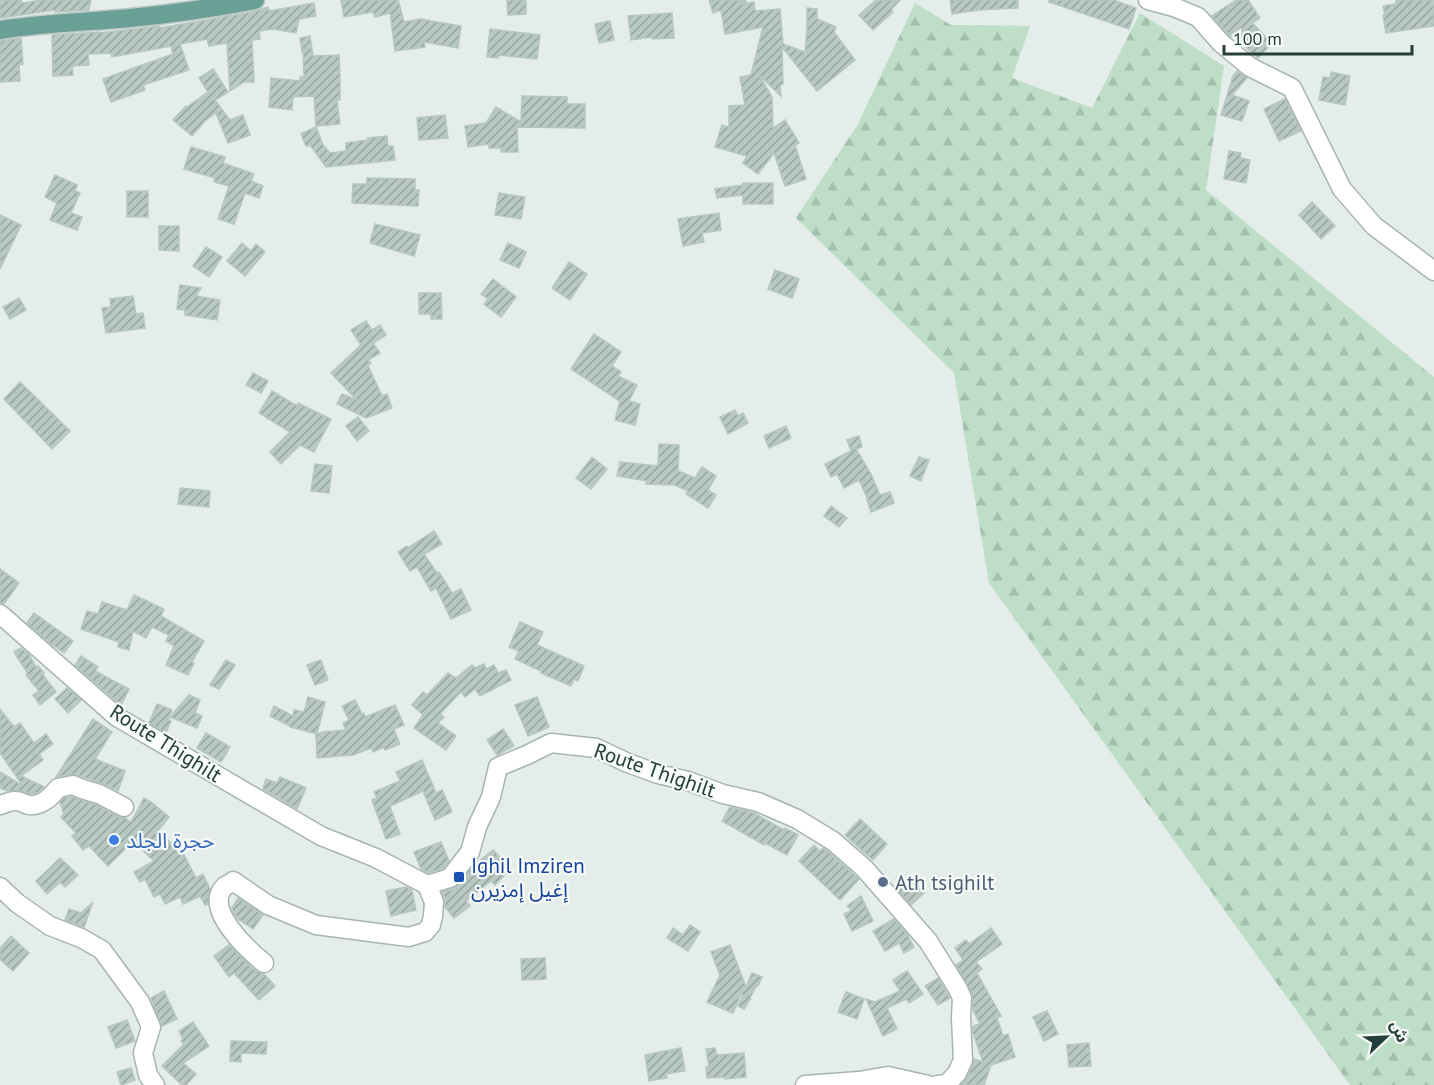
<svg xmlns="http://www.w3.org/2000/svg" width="1434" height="1085" viewBox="0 0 1434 1085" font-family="'PT Sans','Noto Sans Arabic',sans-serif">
<defs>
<pattern id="forest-firs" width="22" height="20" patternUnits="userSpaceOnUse" patternTransform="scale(1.5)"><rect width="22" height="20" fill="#bedec8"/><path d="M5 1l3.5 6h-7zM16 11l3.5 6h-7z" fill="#a3c0ad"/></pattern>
<pattern id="building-hatch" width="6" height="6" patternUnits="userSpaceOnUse" patternTransform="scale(1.5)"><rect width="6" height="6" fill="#b9c8c3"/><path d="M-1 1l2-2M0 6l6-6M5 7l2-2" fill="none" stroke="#96a49f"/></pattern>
</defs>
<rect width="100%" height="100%" fill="#e4edea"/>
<polygon fill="url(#forest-firs)" points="915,3 951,25 1030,26 1012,78 1092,108 1140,13 1224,66 1206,190 1434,377 1434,1085 1350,1085 989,583 954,373 796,218 858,124"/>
<g fill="url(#building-hatch)" stroke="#b6c7c1" stroke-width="1.5">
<polygon points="0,0 21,0 22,3 43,0 91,0 89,10 55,12 55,10 0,18"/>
<polygon points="341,0 398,0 404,22 420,19 461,26 458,48 424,42 425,47 395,51 390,13 375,17 373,12 344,17"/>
<polygon points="507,0 526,0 526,14 508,15"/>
<polygon points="709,0 745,0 746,2 737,5 754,2 755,11 780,9 783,44 805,52 807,29 807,8 817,9 817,19 836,27 834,32 855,60 817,91 782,47 783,84 780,85 781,96 759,75 772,97 773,128 785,120 799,143 795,145 806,179 785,186 774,153 758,174 743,163 747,156 715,147 722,125 729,127 729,106 745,105 740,77 751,75 763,27 725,34 721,10 713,13"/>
<polygon points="876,0 900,0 891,10 893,12 873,30 859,15"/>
<polygon points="950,0 1018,0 1018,8 979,10 952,14"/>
<polygon points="1049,0 1113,0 1136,8 1129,29 1049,2"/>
<polygon points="1236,0 1248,0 1260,18 1252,23 1272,43 1258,58 1233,36 1232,37 1229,35 1212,16"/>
<polygon points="1396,0 1434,0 1434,26 1386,33 1383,15 1385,15 1383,6 1396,4"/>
<polygon points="314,3 316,16 299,19 296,33 272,29 259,31 260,39 252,40 254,82 244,82 230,91 227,43 209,46 207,39 180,44 189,70 143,85 145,90 111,102 103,79 173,54 171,46 112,57 111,53 88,54 89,65 72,66 73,75 53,76 52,35 100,32 100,33 160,26 160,28 257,11 268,7 269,11"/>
<polygon points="672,13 674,38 652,39 652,37 631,40 628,16"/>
<polygon points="610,21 614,40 599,43 595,24"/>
<polygon points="490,29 540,35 537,59 499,55 498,58 487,57"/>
<polygon points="310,36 313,56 339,55 340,78 340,100 337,100 340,124 316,126 314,96 293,97 292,110 269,107 271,78 300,81 300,77 304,77 303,52 302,52 300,38"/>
<polygon points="21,38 23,64 19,65 20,81 0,82 0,41"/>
<polygon points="213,69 228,92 215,100 230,120 243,115 250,135 228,143 216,113 205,121 192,136 173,120 186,106 187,107 208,92 199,78"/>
<polygon points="1237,71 1247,78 1232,95 1249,101 1242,121 1221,115 1233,76"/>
<polygon points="1331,72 1350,76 1345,105 1319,100 1323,77 1330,78"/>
<polygon points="522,96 567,97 567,104 585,104 585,128 517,127 518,152 501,152 501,148 489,148 489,144 468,147 465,126 486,123 496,107 521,122"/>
<polygon points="1285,99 1301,131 1279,141 1264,109"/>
<polygon points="445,115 448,138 419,140 417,118"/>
<polygon points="316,127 323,145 330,153 346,151 346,143 368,140 368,138 387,136 388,146 393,146 395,160 326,167 310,145 306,146 301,134"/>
<polygon points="191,147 225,157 223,163 254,174 251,181 263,186 259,198 245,193 234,224 218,219 229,186 214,182 215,178 184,169"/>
<polygon points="1229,151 1241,153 1240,158 1250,160 1246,183 1224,179"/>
<polygon points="55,175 77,185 75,191 80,193 71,213 82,217 77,230 50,220 57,203 45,197"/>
<polygon points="367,178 415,179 415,190 419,190 418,206 352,203 353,184 367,184"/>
<polygon points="743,183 773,183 773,204 743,204 743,195 717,198 715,189 743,185"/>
<rect x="127" y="191" width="21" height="26"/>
<polygon points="499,193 525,197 521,219 495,215"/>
<polygon points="1312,202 1335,226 1321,239 1299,215"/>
<polygon points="719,213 721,230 702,233 704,242 683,246 678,219"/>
<polygon points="0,215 21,225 0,269"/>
<polygon points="375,224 420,235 414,256 370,243"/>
<polygon points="159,226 179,226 179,251 159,250"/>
<polygon points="242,243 251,251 256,244 265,252 245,276 227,261"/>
<polygon points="508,243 526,252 519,268 500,260"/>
<polygon points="206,247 222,257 209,277 193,266"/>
<polygon points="569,262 587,274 570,300 552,288"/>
<polygon points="775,270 799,279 792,298 768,289"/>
<polygon points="493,279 516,297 501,317 484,304 488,299 481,294"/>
<polygon points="180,285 201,288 196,296 220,300 217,320 185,315 185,310 177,309"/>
<polygon points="419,293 441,293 442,319 431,319 431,314 419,314"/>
<polygon points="133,296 136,314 143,313 145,328 106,333 102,308 111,307 110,299"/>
<polygon points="19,298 26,310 10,319 3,307"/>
<polygon points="366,321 372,330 380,325 386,335 373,343 380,353 368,360 371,363 368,366 382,396 387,394 392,408 366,418 337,404 342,394 357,400 331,373 361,345 351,330"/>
<polygon points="594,334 621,352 612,366 621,372 618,376 637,385 629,401 640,404 635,425 615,420 620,401 571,369"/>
<polygon points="253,373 268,381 261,393 246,385"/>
<polygon points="20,382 70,431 52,449 4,399"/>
<polygon points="272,391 297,406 298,403 331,419 314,452 300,445 281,464 270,452 290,432 259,413"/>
<polygon points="735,410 738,416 743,413 748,423 728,434 720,417"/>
<polygon points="358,417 369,431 357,441 346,426"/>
<polygon points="786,426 791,438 769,448 764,436"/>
<polygon points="859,436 862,447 856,449 871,474 880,495 890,492 894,503 871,512 867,500 868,500 859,480 844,488 837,474 831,477 825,464 855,449 851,451 847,440"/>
<polygon points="659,444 679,445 678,471 695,478 702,467 716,476 708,490 716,495 708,508 686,494 688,491 675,485 646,484 647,481 617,476 620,462 658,466"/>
<polygon points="592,457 607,469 591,489 576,478"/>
<polygon points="919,457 929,460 921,481 910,476"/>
<polygon points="315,464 332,466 329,493 311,491"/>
<polygon points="180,488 210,491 209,507 178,504"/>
<polygon points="831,506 847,518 839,527 824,516"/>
<polygon points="434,531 442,544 424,554 437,573 439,572 452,593 461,589 471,610 451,619 436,588 431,591 417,567 410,571 398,552 407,546 408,548"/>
<polygon points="0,569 19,583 4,604 0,603"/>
<polygon points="134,595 164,609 161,616 204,641 192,662 194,663 188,675 166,665 174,646 166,641 169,635 152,627 146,638 133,631 129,650 118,647 119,642 81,629 87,611 98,614 102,602 127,610"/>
<polygon points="34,613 73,641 64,653 50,643 27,623"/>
<polygon points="520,622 543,632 537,645 584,666 578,681 574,679 571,686 541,673 541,671 515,659 519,651 509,647"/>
<polygon points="21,648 29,654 36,667 38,666 44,673 43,675 56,692 40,705 33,695 39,691 26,675 28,674 14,652"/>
<polygon points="81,656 98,667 95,671 129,689 121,705 75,665"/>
<polygon points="226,660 235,665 219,689 210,685"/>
<polygon points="321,660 328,680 315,685 307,665"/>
<polygon points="484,664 486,669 494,665 498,673 506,670 511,680 480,696 475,689 465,697 461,692 440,714 444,717 438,723 456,736 446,750 414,728 423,715 412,705 423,692 427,695 448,673 456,678 472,665 475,668"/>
<polygon points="67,688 81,700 68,713 55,699"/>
<polygon points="189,695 200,700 195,713 202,716 197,728 170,717"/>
<polygon points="308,697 325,702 317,734 290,727 290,726 270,716 274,706 293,716 294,710 304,712"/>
<polygon points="537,697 549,727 528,736 515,705"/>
<polygon points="355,700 362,714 364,713 365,717 395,705 404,725 394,729 400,744 385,750 384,747 373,752 371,748 353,755 317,758 316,735 322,732 346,730 343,723 349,720 342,706"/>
<polygon points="157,704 172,710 168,719 171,721 166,733 149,723"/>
<polygon points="0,709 14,727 20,723 34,743 46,734 53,744 39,754 43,760 21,776 44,787 37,793 31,794 17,790 7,791 0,788 0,772 23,786 0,753"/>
<polygon points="93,719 112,732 95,759 125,771 118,791 104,784 77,775 71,774 56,777"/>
<polygon points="503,729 514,746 497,755 487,740"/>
<polygon points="206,733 230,747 221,762 197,748"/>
<polygon points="422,760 436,793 442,790 452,812 435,820 423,791 390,806 400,834 386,839 372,800 377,798 374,792 400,781 396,772"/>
<polygon points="280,777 306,788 297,809 263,789 266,779 277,783"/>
<polygon points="72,797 95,804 119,817 125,818 131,822 144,798 151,802 169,817 158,831 184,855 196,878 203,874 210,889 208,904 205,905 200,896 183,904 180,897 165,904 160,894 154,897 145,879 140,882 134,872 154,861 133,841 108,866 89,846 83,850 72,836 76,833 61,817 64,814 60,802 64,798"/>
<polygon points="730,807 754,813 784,830 785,828 798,835 787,855 765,843 764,845 722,821"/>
<polygon points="860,819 887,844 873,860 845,835"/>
<polygon points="441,842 449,861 443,868 428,873 421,869 414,852"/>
<polygon points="814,845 820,851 823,848 826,850 859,879 840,900 799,861"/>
<polygon points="493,850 511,868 495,885 491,881 466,901 470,906 454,918 445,907 445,898 442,892 453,889 458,885 474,865"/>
<polygon points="60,858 78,875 65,887 60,882 47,894 36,881"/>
<polygon points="911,877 925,892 911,905 897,889"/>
<polygon points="406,887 412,890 416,910 391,916 386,891"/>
<polygon points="861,896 873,921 852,931 844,914 852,910 847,906"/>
<polygon points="238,898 263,915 253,929 238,919 233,912 232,908"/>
<polygon points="93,902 84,927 65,920 69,909 81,913"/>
<polygon points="894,919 907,934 914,947 904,953 899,943 885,951 873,931"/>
<polygon points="690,925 700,932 688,951 667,938 673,928 683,935"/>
<polygon points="991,928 1002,944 976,962 982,969 977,973 1001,1016 997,1018 1003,1036 1008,1034 1015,1057 991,1065 984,1085 961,1085 967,1078 973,1065 974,1059 983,1062 973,1033 973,1026 980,1024 973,1010 972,993 956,965 963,960 955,948 966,940 969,944"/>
<polygon points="11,936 29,953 13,971 0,959 0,948"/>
<polygon points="229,945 252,968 257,972 264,974 275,986 259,1000 234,973 229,977 214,956"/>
<polygon points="730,945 746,987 752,973 762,977 758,986 757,985 750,998 751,1000 750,999 744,1009 738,1006 743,995 741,994 733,1013 707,1002 720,975 711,952"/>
<polygon points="545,958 546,979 522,980 521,959"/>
<polygon points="907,971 923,994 909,1003 906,999 887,1008 897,1029 883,1036 866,999 875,1002 900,991 893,980"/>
<polygon points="938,978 950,998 938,1005 925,986"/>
<polygon points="164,991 177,1019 162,1026 151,998"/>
<polygon points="846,992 864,999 857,1019 838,1012"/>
<polygon points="1047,1011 1058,1034 1044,1041 1033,1017"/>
<polygon points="127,1020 135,1041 116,1048 108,1027"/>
<polygon points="193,1022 209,1046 183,1063 196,1074 186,1085 182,1085 162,1066 184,1044 181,1041 183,1039 179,1031"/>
<polygon points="231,1041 267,1042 266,1054 241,1053 241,1062 230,1061"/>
<polygon points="1089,1043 1091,1066 1069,1067 1067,1045"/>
<polygon points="681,1048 685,1071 666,1074 667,1078 649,1081 645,1055"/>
<polygon points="715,1048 717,1055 744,1053 746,1077 725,1079 725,1077 707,1078 706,1067 709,1066 706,1049"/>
<polygon points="131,1068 135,1080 121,1085 117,1072"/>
</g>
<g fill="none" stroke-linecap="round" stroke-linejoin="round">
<g stroke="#a7b5b1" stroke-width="21">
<g id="minor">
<polyline points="1148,0 1174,7 1198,17 1221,43 1250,67 1292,88 1342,189 1374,226 1434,271"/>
<polyline points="0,614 117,717 321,836 376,858 427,885 450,878 470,852 477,827 491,797 498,767 527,755 551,743 596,748 628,763 658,774 688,781 723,794 758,802 797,819 833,841 864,868 928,941 958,989 962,998 961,1018 963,1060 957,1073 947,1084 937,1085"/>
<path d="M0,805C4,804 10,801 14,801C20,800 24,804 29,805C41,807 52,796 58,788L73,785L82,789L99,794L124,807"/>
<polyline points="0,887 17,903 50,926 81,938 102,950 140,1002 151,1027 143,1053 148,1075 155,1085"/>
<path d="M264,963C248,950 202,908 225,886C226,886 233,882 233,881L268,905L316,925L409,937L425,932L431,925L433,916L434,902L427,885"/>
<polyline points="805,1085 859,1081 888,1076 928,1085"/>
</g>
</g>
<g stroke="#c2c9c8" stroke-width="21">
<path id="major" d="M0,30C43,23 87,22 130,18C172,14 213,8 255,0"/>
</g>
<use href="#minor" stroke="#fff" stroke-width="18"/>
<use href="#major" stroke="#6aa197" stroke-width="18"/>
</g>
<circle fill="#3f7fe0" stroke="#f5faf7" stroke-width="2" cx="114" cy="840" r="6"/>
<rect fill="#1a4fb4" stroke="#f5faf7" stroke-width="2" x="453" y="871" width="12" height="12" rx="3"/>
<circle fill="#5c6f8a" stroke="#f5faf7" stroke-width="2" cx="883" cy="882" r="6"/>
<g text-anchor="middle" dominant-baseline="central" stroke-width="4.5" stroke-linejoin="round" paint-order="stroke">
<g font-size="21" fill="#243e39" stroke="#f5faf7">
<text transform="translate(166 743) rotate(32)">Route Thighilt</text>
<text transform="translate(655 770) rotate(19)">Route Thighilt</text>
</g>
<g font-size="21" fill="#366cbe" stroke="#f5faf7" text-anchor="start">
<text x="126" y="840">حجرة الجلد</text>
</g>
<g font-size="21" fill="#164399" stroke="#f5faf7" text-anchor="start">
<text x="471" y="865">Ighil Imziren<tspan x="471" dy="24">إغيل إمزيرن</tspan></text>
</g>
<g font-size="21" fill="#4e5e75" stroke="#f5faf7" text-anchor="start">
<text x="895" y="882">Ath tsighilt</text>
</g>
</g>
<g transform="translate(1386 1037) rotate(67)" stroke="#f5faf7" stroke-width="4.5" paint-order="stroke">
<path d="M0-4.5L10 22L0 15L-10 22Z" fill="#243e39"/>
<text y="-9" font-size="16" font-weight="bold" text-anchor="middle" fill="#243e39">ش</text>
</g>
<path d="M1224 45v9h188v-9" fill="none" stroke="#243e39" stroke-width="3"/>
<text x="1233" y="45" font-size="18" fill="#243e39" stroke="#f5faf7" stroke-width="4.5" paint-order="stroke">100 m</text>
</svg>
